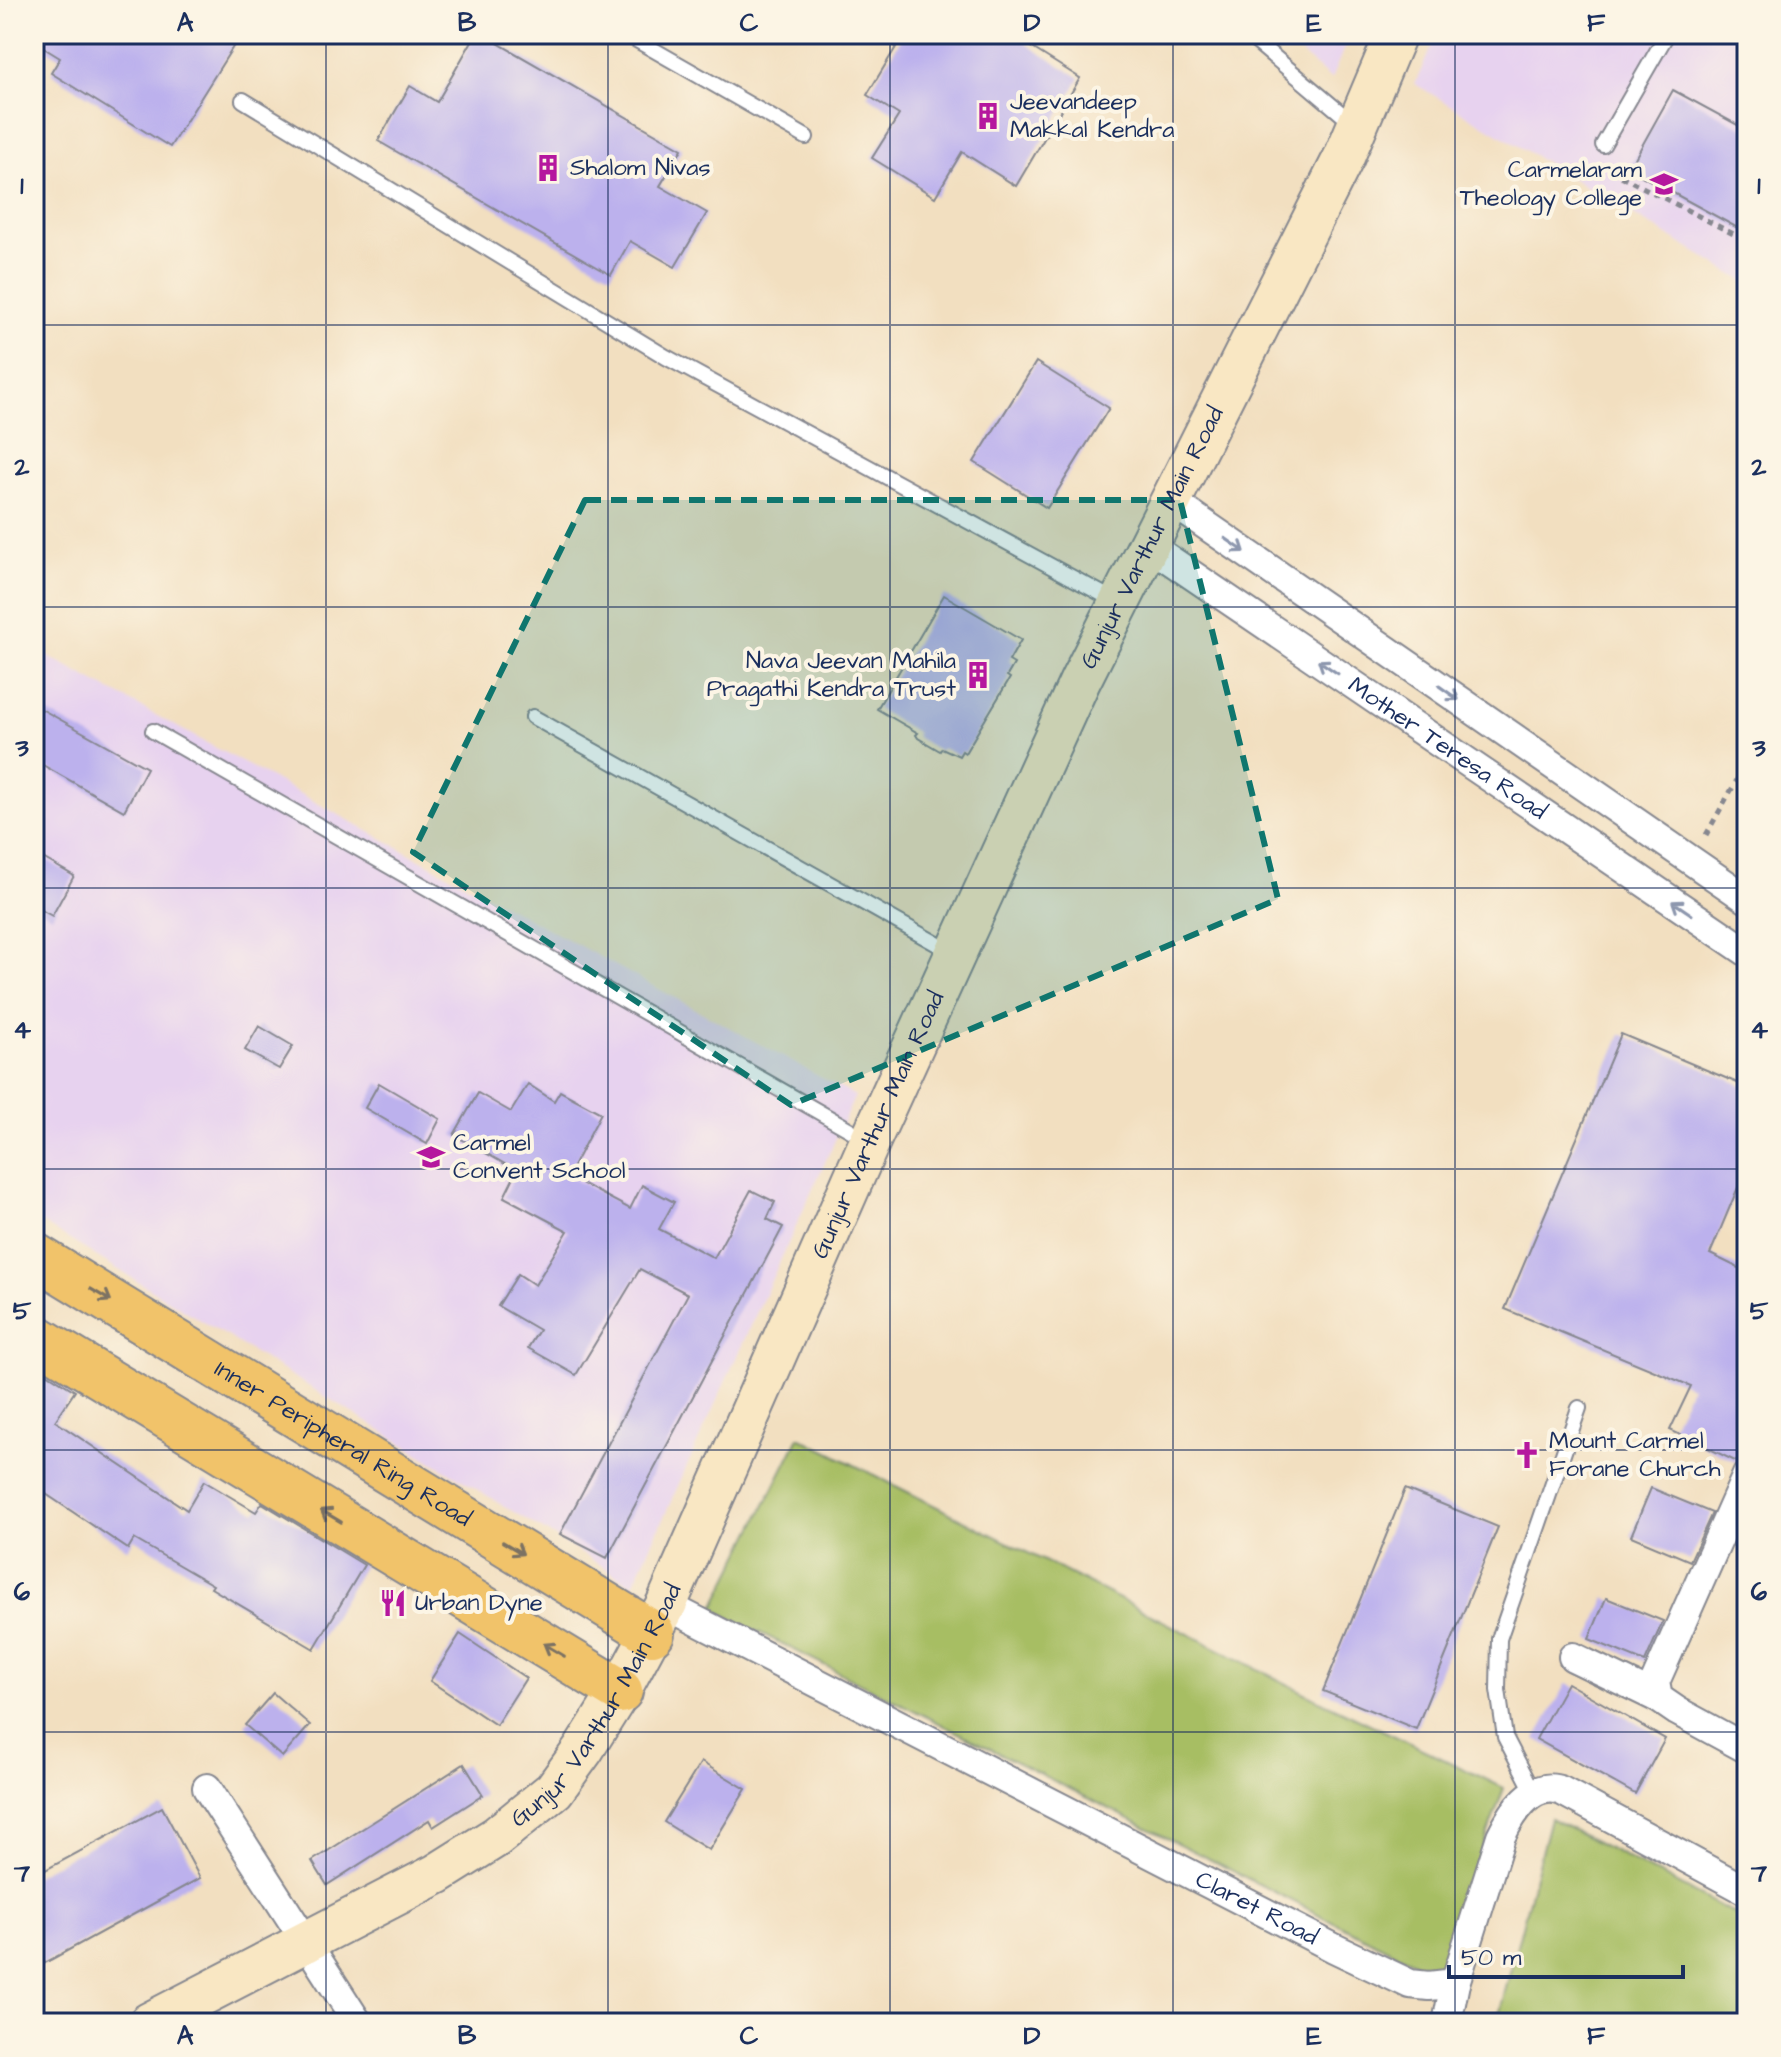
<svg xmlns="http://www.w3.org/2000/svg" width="1781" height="2057" viewBox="0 0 1781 2057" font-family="'Architects Daughter',sans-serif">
<rect width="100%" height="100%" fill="#fcf5e5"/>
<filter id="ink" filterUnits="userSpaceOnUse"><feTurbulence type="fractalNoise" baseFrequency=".0125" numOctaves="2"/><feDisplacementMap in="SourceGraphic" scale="16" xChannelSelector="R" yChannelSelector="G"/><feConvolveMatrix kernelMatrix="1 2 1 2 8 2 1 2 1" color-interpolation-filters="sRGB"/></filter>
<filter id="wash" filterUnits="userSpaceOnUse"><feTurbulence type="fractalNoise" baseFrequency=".006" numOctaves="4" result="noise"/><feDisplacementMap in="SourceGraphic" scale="32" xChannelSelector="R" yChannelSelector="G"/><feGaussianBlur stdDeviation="1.8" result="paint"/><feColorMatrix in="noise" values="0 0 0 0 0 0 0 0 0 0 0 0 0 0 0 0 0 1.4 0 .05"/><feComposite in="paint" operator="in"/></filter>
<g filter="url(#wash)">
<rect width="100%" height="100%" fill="#f2dfc0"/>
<g fill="#e7d2ef">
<polygon points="1278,34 1350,34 1331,79"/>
<polygon points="1437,34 1747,34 1747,283 1415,84"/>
<polygon points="34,649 855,1096 633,1585 34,1218"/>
</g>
<g fill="#a7be64" stroke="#617661" stroke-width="2">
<polygon points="799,1437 1309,1695 1504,1788 1437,1974 713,1609"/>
<polygon points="1550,1818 1747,1920 1747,2023 1497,2023"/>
</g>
<g id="blocks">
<g fill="#bcb1ed">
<polygon points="34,34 241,34 170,147 51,73 60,58 34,42"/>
<polygon points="476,34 482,34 682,149 660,186 707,213 675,267 630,241 611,275 378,141 410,86 437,102"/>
<polygon points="904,34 1031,34 1026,44 1080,78 1016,186 962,152 935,197 872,158 899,115 867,95"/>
<polygon points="1673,90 1747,130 1747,233 1629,169"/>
<polygon points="1036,362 1109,408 1047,508 974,462"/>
<polygon points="944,595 1021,640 1009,661 1014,664 1007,676 1010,678 965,753 962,751 959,756 942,748 940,751 918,738 916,735 918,733 877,709"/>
<polygon points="34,705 147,768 124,811 34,760"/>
<polygon points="34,853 74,876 52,916 34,906"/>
<polygon points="259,1026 293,1046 279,1069 245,1050"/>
<polygon points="1621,1034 1747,1087 1747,1166 1710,1254 1747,1272 1747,1443 1737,1462 1670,1430 1691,1386 1505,1309"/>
<polygon points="379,1083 440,1119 427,1144 365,1108"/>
<polygon points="528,1084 554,1101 560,1091 601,1113 568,1176 630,1209 642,1185 674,1202 659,1229 714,1258 751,1190 775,1202 767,1219 783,1227 607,1558 560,1534 688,1294 640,1269 576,1375 528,1348 539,1330 498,1306 518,1274 535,1285 568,1231 504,1197 517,1171 454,1135 478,1093 511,1112"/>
<polygon points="34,1365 75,1391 55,1421 187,1510 204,1481 256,1512 262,1503 364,1565 314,1649 211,1588 213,1585 134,1539 128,1549 34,1486"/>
<polygon points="1651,1488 1712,1513 1690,1561 1631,1536"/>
<polygon points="1405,1489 1498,1527 1416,1729 1323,1691"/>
<polygon points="1606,1598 1663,1621 1645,1662 1589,1639"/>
<polygon points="460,1634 526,1678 496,1725 430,1681"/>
<polygon points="1567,1683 1665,1739 1635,1794 1536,1739"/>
<polygon points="273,1693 310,1725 282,1757 245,1725"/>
<polygon points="701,1762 746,1789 709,1850 664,1822"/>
<polygon points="464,1764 483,1795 433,1827 429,1820 327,1885 312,1861"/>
<polygon points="162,1807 200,1878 34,1969 34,1876"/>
</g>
</g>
</g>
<g filter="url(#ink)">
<use href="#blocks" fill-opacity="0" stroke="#86878f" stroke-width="2"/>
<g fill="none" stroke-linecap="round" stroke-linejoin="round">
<g stroke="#86878f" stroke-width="18">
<g id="lane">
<polyline points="626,34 806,137"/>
<polyline points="1247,34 1356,126"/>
<polyline points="1745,34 1747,37"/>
<polyline points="243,100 666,357 1117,602"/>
<polyline points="1603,145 1667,34"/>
<polyline points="533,717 955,954"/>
<polyline points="153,731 868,1140"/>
<polyline points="1534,1793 1505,1737 1498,1690 1499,1639 1579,1408"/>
</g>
</g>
<g stroke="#86878f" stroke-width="32">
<g id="street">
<polyline points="1171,501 1747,899"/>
<path id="s1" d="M1148,545L1747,952"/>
<polyline points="1747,1475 1655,1682 1658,1698 1677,1711 1747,1749"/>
<path id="s2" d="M666,1605L1334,1948L1410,1984L1429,1986L1455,1983L1501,1836C1512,1813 1533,1779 1562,1791L1747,1891"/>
<polyline points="1573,1657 1658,1698"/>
<polyline points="207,1788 358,2023"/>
<polyline points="1447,2023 1455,1983"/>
</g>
</g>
<g stroke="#86878f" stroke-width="44">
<g id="secondary">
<path id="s3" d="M149,2023L437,1874L496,1837L554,1790L583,1750L620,1691L666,1605L870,1141L1080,681L1344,157L1396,34"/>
</g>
</g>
<g stroke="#86878f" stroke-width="48">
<g id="primary">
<path id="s4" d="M34,1255L652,1633"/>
<polyline points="34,1336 620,1691"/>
</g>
</g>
<g stroke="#86878f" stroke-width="5" stroke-dasharray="6 6" stroke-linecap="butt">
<polyline points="1621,176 1747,241"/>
<polyline points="1706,835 1747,762"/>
</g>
<use href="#lane" stroke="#fff" stroke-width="14"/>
<use href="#street" stroke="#fff" stroke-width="28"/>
<use href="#secondary" stroke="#f9e7c3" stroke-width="40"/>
<use href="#primary" stroke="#f1c36a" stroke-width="44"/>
</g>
<defs><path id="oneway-shaft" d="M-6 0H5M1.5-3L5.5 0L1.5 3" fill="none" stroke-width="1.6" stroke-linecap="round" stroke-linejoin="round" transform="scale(2)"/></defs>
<g stroke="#8d97ae">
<use href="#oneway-shaft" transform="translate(1235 545) rotate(35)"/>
<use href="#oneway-shaft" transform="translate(1328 667) rotate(-146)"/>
<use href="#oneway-shaft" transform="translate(1449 693) rotate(35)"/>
<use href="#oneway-shaft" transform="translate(1682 908) rotate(-146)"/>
</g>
<g stroke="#7b7263">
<use href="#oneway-shaft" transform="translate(101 1295) rotate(31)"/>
<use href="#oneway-shaft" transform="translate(331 1516) rotate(-149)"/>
<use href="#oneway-shaft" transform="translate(513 1548) rotate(31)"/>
<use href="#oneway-shaft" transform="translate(554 1650) rotate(-149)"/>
</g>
</g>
<path fill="#0f766e" fill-opacity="0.2" stroke="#0f766e" stroke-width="6" stroke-dasharray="16 10" stroke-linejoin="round" d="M585,500H1180L1278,899L791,1105L413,852Z"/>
<path fill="none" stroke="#1b2f5e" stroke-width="2" stroke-opacity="0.55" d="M326,34V2023M608,34V2023M890,34V2023M1173,34V2023M1455,34V2023M34,325H1747M34,607H1747M34,888H1747M34,1169H1747M34,1450H1747M34,1732H1747"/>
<defs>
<g id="building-bare" transform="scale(2.16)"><path d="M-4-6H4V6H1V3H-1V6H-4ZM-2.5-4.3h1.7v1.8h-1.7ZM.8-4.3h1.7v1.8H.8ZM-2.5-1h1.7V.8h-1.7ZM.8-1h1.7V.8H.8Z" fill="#b5179e" stroke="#fcf5e5" stroke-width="2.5" paint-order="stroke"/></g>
<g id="university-bare" transform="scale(2.16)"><path d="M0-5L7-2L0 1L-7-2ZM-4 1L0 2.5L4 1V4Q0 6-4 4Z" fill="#b5179e" stroke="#fcf5e5" stroke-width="2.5" paint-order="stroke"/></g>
<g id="school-bare" transform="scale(2.16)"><path d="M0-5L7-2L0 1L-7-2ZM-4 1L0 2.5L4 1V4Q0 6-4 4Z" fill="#b5179e" stroke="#fcf5e5" stroke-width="2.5" paint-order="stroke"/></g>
<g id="church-bare" transform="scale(2.16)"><path d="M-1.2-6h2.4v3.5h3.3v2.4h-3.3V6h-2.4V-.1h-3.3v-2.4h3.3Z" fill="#b5179e" stroke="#fcf5e5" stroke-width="2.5" paint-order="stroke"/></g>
<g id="restaurant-bare" transform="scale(2.16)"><path d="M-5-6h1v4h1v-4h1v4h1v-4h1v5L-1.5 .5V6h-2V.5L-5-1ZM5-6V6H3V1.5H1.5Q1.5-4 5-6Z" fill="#b5179e" stroke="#fcf5e5" stroke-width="2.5" paint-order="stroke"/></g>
</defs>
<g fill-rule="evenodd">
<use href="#building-bare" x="988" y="116"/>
<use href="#building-bare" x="548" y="168"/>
<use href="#university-bare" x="1664" y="184"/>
<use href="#building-bare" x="978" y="675"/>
<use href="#school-bare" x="431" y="1157"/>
<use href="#church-bare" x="1527" y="1455"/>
<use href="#restaurant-bare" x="393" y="1603"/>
</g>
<g text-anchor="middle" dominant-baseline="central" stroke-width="8" stroke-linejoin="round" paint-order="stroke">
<g font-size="24" fill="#1b2f5e" stroke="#fcf5e5" text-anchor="start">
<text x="1010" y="102">Jeevandeep<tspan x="1010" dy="28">Makkal Kendra</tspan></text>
<text x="570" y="168">Shalom Nivas</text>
<text x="1642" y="170" text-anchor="end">Carmelaram<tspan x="1642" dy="28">Theology College</tspan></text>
<text x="956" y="661" text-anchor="end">Nava Jeevan Mahila<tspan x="956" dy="28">Pragathi Kendra Trust</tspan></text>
<text x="453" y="1143">Carmel<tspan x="453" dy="28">Convent School</tspan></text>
<text x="1549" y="1441">Mount Carmel<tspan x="1549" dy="28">Forane Church</tspan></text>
<text x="415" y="1603">Urban Dyne</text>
</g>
<g font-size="24" fill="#1b2f5e" stroke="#fcf5e5">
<text stroke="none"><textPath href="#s3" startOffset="1858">Gunjur Varthur Main Road</textPath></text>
<text stroke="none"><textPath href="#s1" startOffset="362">Mother Teresa Road</textPath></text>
<text stroke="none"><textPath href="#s3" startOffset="1210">Gunjur Varthur Main Road</textPath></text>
<text stroke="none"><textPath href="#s4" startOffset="362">Inner Peripheral Ring Road</textPath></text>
<text stroke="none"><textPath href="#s3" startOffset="562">Gunjur Varthur Main Road</textPath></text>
<text stroke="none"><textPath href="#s2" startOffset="664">Claret Road</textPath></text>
</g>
</g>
<rect width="1781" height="2057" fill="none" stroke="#fcf5e5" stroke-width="88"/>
<path d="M1449 1965v12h234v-12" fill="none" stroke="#1b2f5e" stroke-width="4"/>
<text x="1461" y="1965" font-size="24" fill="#1b2f5e" stroke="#fcf5e5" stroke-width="6" paint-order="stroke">50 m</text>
<rect x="44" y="44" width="1693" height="1969" fill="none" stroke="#1b2f5e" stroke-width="3"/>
<g font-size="26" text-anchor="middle" font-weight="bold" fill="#1b2f5e">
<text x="185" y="31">A</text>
<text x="467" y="31">B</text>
<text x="749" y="31">C</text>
<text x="1032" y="31">D</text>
<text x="1314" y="31">E</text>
<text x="1596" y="31">F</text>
<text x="22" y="194">1</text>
<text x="1759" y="194">1</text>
<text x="22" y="475">2</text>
<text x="1759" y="475">2</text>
<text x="22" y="756">3</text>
<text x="1759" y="756">3</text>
<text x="22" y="1038">4</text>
<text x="1759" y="1038">4</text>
<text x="22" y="1319">5</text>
<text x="1759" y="1319">5</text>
<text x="22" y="1600">6</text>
<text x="1759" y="1600">6</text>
<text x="22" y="1881">7</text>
<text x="1759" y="1881">7</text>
<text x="185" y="2044">A</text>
<text x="467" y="2044">B</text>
<text x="749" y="2044">C</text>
<text x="1032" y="2044">D</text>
<text x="1314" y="2044">E</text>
<text x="1596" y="2044">F</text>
</g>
</svg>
